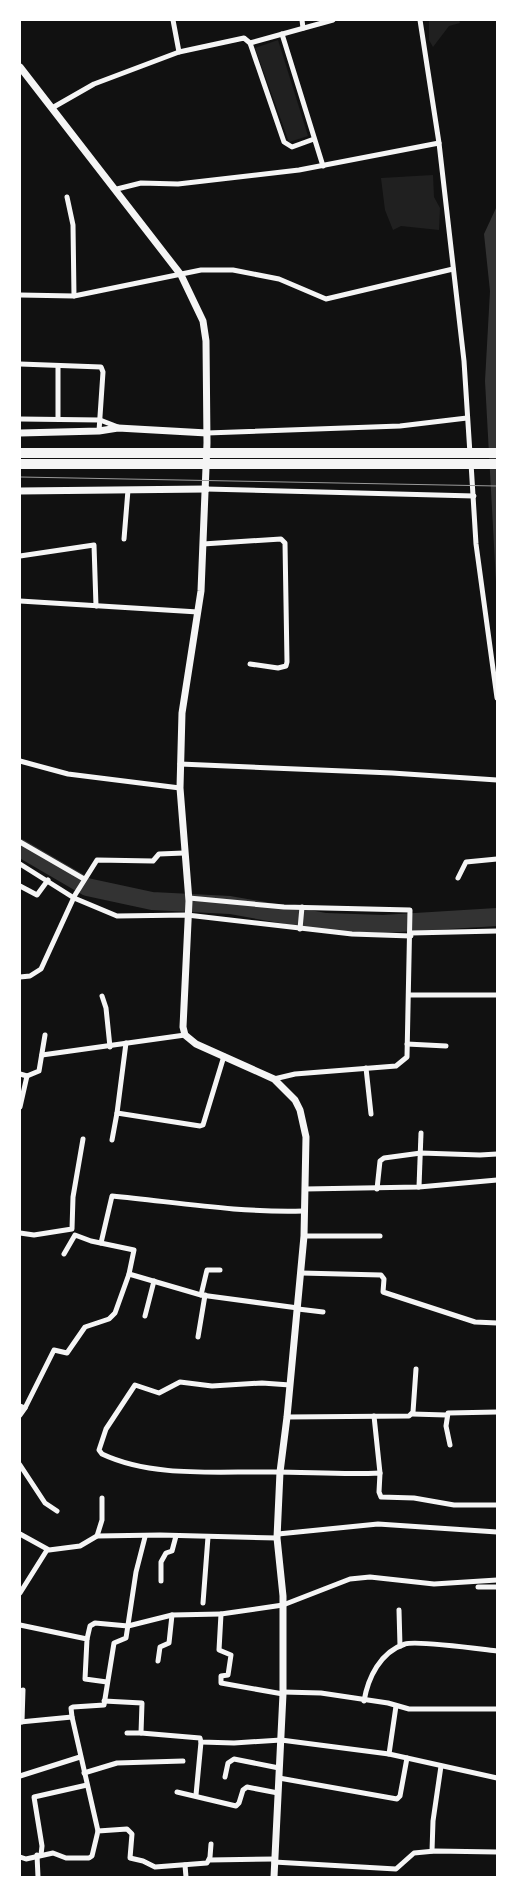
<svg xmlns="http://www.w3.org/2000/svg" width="517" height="1897" viewBox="0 0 517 1897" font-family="'Noto Sans',sans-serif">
<rect width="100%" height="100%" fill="#111"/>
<g fill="#202020">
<polygon points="429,20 459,20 460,23 449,26 433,47 429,40"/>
<polygon points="278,40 308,136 289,142 255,48"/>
<polygon points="433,175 434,197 440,208 439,230 401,226 393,230 385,210 381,178"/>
</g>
<polygon fill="#333" points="497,206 497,600 485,381 490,291 484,234"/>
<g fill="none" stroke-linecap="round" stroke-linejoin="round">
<polyline stroke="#333" stroke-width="18" points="20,848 87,887 152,901 230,905 326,922 383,924 497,917"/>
<g stroke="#f5f5f5" stroke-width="5">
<polyline points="173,20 179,52"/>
<polyline points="302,20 303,28"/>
<polyline points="420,20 439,143 464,361 470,454"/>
<polyline points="282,34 323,166"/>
<polyline points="250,43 333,20"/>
<polyline points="52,108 94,84 179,52 244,38 250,43 284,142 292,147 314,139"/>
<polyline points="117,189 141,183 178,184 299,170 439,143"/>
<polyline points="67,197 73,225 74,296"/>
<polyline points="20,295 74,296 201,270 233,270 279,279 326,299 453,269"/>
<polyline points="20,364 101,367 103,372 99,431"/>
<polyline points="20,419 100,420 118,427"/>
<polyline points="58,419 58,366"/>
<polyline points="207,433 400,426 467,418"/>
<polyline points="471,463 476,544 497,698"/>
<polyline points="206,489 474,496"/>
<polyline points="124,539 128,490"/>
<polyline points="203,544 281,539 285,543 287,662 286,666 278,668 250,664"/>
<polyline points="20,556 94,545 96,606"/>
<polyline points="20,601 198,612"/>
<polyline points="20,761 68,774 180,788"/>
<polyline points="180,764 392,773 497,780"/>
<polyline points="20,842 84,879"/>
<polyline points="20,864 74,898 117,916 187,915 352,934 411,936"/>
<polyline points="458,878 466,862 497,859"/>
<polyline points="20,886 37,895 48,880"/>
<polyline points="189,898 284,907 410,910 407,1057 396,1066 295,1074 274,1079"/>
<polyline points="300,929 302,907"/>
<polyline points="411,933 497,931"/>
<polyline points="20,977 30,976 41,969 75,895 97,860 153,861 159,854 184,853"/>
<polyline points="409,995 497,995"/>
<polyline points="102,996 106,1008 110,1047"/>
<polyline points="407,1044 446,1046"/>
<polyline points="42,1055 185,1035"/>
<polyline points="366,1068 371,1114"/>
<polyline points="20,1074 27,1076 39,1071 45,1035"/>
<polyline points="20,1107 27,1076"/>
<polyline points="117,1113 126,1043"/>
<polyline points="112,1140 117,1113 200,1126 203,1125 224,1056"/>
<polyline points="419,1187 421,1133"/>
<polyline points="305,1189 419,1187 497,1180"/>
<polyline points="377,1189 380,1161 384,1158 421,1153 480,1155 497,1154"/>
<polyline points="20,1233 34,1235 72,1229 73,1197 83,1139"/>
<polyline points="304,1236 380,1236"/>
<path d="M101,1243L112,1196C175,1202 240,1213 303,1211"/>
<polyline points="301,1273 381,1275 384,1279 383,1292 475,1322 497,1323"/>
<polyline points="129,1274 201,1295 298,1308"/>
<polyline points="201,1295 207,1270 220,1270"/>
<polyline points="298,1309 323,1312"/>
<polyline points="145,1316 154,1281"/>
<polyline points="198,1337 205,1295"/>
<path d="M290,1385L262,1383L212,1386L180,1382L159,1393L135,1385L106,1429L99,1450L102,1454C153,1478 217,1471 273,1472C309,1472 344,1475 380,1473L379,1492L381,1497L414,1498L454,1505H497"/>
<polyline points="20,1406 25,1408 54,1350 67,1353 85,1327 109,1319 115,1313 129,1274 134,1250 91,1241 75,1235 64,1254"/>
<polyline points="412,1414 446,1415"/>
<polyline points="20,1415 25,1408"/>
<polyline points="374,1416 380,1473"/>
<polyline points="287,1417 409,1416 413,1412 416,1369"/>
<polyline points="450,1445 446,1426 448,1413 497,1412"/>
<polyline points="20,1465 45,1503 57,1511"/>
<polyline points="20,1534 49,1550 80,1546 97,1536 160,1535 277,1538"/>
<polyline points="278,1534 378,1524 497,1532"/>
<polyline points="97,1536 102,1520 102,1498"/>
<polyline points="161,1581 161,1562 166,1553 172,1551 176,1536"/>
<polyline points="478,1587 497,1587"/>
<polyline points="20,1593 47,1550"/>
<polyline points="203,1603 208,1537"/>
<polyline points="399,1610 400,1646"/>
<polyline points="20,1625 87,1639 85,1679 107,1682"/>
<polyline points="87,1639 90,1626 95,1623 128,1626 172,1615 221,1614"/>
<polyline points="158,1661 160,1647 169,1643 172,1615"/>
<polyline points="283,1692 321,1693 388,1703 409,1709 497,1709"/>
<polyline points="283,1694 221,1683 221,1676 228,1675 231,1655 219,1650 221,1614 283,1605 350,1579 370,1577 434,1584 497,1580"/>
<polyline points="104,1701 142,1703 141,1733 200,1738 201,1742 234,1743 281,1740 389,1754 497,1778"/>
<path d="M364,1701C368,1678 380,1652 405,1644C416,1640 480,1649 497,1651"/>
<polyline points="72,1717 71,1708 73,1707 104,1705 114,1643 126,1638 136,1572 145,1537"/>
<polyline points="20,1722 72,1717 98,1831"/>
<polyline points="22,1722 23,1690"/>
<polyline points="127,1733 141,1733"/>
<polyline points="389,1754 396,1706"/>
<polyline points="84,1773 117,1763 183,1761"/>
<polyline points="20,1776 80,1757"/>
<polyline points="225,1777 228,1763 234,1759 279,1768"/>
<polyline points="279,1778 397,1799 400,1796 407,1758"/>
<polyline points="177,1792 236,1806 239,1803 243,1790 247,1787 278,1793"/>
<polyline points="196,1795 201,1742"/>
<polyline points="432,1851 433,1821 441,1766"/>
<polyline points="37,1855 38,1877"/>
<polyline points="41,1855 42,1846 34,1797 87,1785"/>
<polyline points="20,1857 26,1859 53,1853 66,1858 89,1858 92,1856 98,1831 127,1829 132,1834 130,1858 143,1861 155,1867 207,1863 210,1857 211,1844"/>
<polyline points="209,1860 275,1859"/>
<polyline points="274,1862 396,1869 414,1853 435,1851 497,1852"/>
<polyline points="185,1865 186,1877"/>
</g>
<g stroke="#f5f5f5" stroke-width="7">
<polyline points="20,67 181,275 203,321 206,341 207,443 201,591 182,713 180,788 189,901 183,1027 185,1035 196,1044 274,1079 295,1100 300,1110 306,1137 304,1236 287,1417 280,1472 277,1538 283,1596 283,1694 274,1877"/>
<polyline points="20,433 99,431 118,428 207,433"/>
<polyline points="20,491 206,489"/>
</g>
<g stroke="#f5f5f5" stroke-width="10">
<polyline points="20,453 497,453"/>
<polyline points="20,464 497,464"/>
</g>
<polyline stroke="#9a9a9a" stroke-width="1" points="20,477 497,486"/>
</g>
<rect width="517" height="1897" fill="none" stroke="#ffffff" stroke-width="42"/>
</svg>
